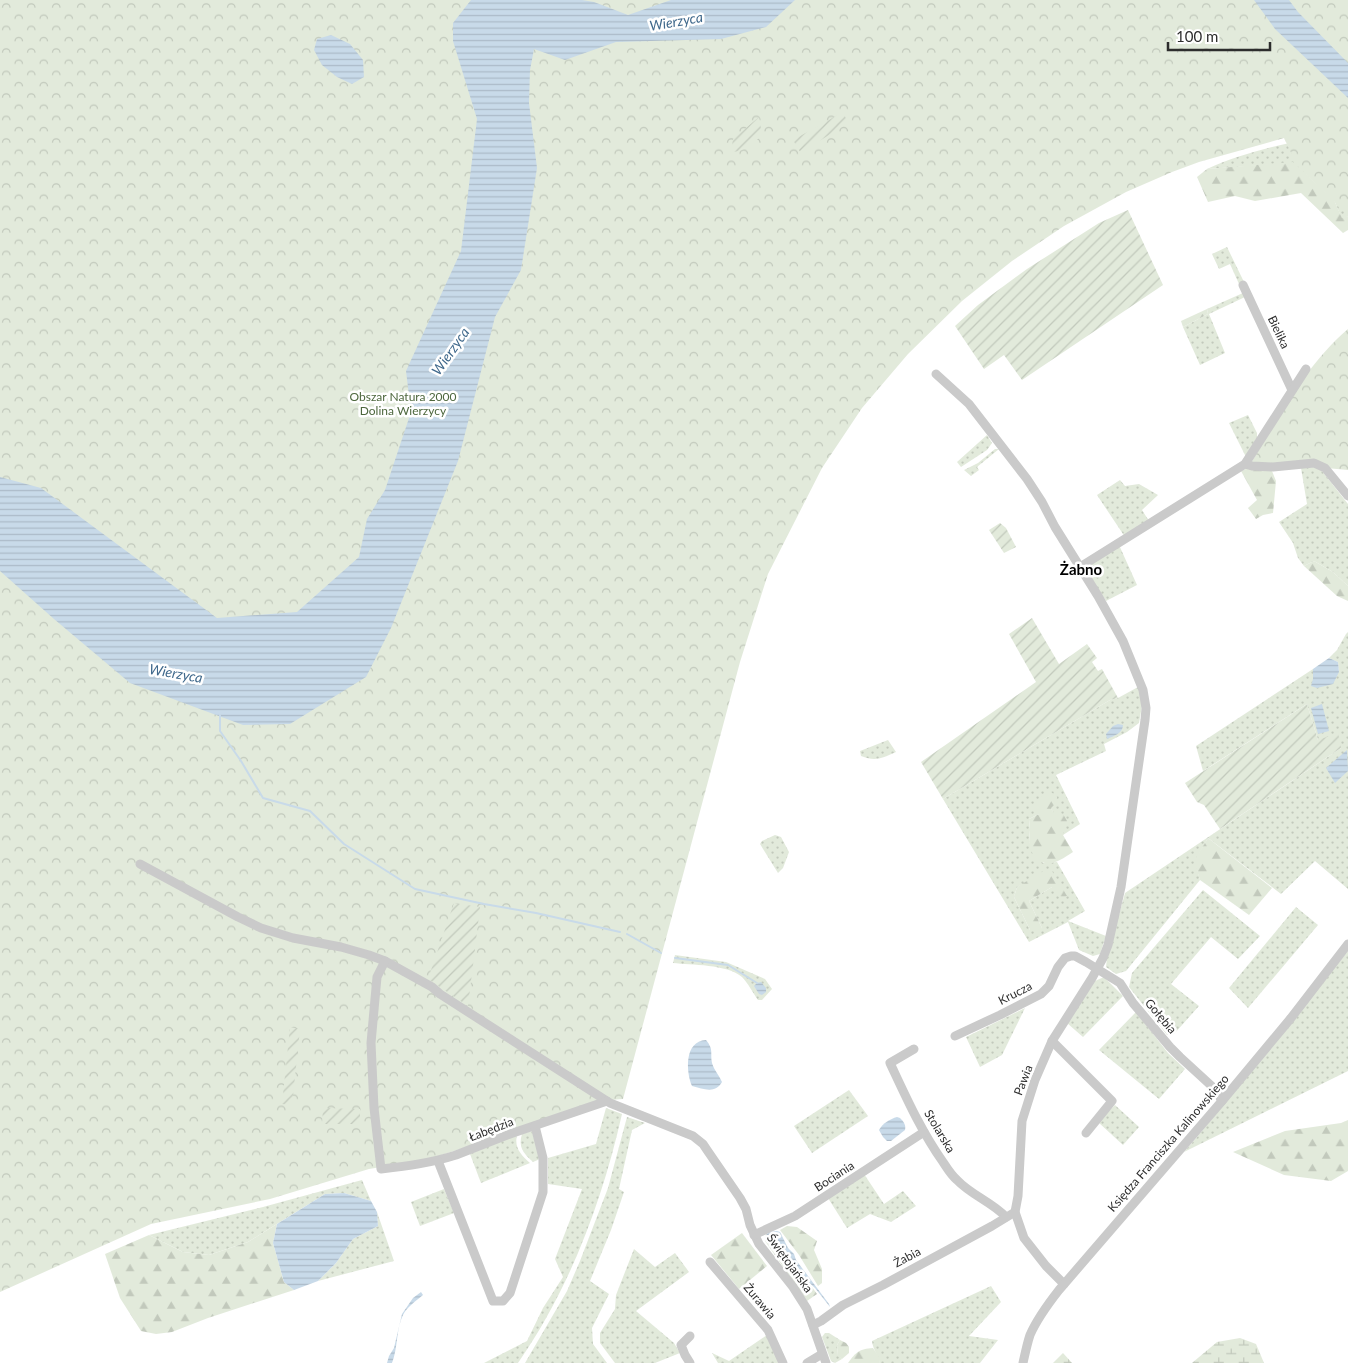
<svg xmlns="http://www.w3.org/2000/svg" width="1348" height="1363" viewBox="0 0 1348 1363" font-family="Lato,sans-serif">
<defs>
<pattern id="grass-dots" width="8" height="8" patternUnits="userSpaceOnUse" patternTransform="scale(1.25)"><rect width="8" height="8" fill="#e2eadb"/><path d="M2 2h.1M6 6h.1" fill="none" stroke="#c2c9bc" stroke-width="1.8" stroke-linecap="round"/></pattern>
<pattern id="forest-firs" width="22" height="20" patternUnits="userSpaceOnUse" patternTransform="scale(1.25)"><rect width="22" height="20" fill="#e2eadb"/><path d="M5 1l3.5 6h-7zM16 11l3.5 6h-7z" fill="#c2c9bc"/></pattern>
<pattern id="wetland-marsh" width="20" height="14" patternUnits="userSpaceOnUse" patternTransform="scale(1.25)"><rect width="20" height="14" fill="#e2eadb"/><path d="M1 5h8M5 5V1M11 12h8M15 12V8" fill="none" stroke="#c2c9bc"/></pattern>
<pattern id="park-crowns" width="20" height="18" patternUnits="userSpaceOnUse" patternTransform="scale(1.25)"><rect width="20" height="18" fill="#e2eadb"/><path d="M2 6a3 3 0 1 1 6 0M12 15a3 3 0 1 1 6 0" fill="none" stroke="#c2c9bc"/></pattern>
<pattern id="garden-furrows" width="10" height="10" patternUnits="userSpaceOnUse" patternTransform="scale(1.25)"><rect width="10" height="10" fill="#e2eadb"/><path d="M-1 1l2-2M0 10L10 0M9 11l2-2" fill="none" stroke="#c2c9bc"/></pattern>
<pattern id="water-rules" width="6" height="5" patternUnits="userSpaceOnUse" patternTransform="scale(1.25)"><rect width="6" height="5" fill="#c8dae9"/><path d="M0 2.5h6" fill="none" stroke="#acbbc8"/></pattern>
</defs>
<rect width="100%" height="100%" fill="#fff"/>
<g fill="url(#grass-dots)" fill-rule="evenodd">
<path d="M1348,132V216L1342,219L1334,200L1293,163L1207,169C1251,149 1301,140 1348,132Z"/>
<polygon points="1227,247 1244,282 1239,284 1230,264 1219,269 1212,254"/>
<polygon points="1243,293 1245,297 1209,314 1225,353 1200,365 1183,327 1208,314 1207,309"/>
<polygon points="1248,415 1257,433 1257,437 1246,457 1229,423"/>
<polygon points="987,435 992,443 987,450 961,467 957,462"/>
<polygon points="995,449 999,449 977,467 979,470 971,476 964,470 978,463"/>
<polygon points="1315,467 1322,471 1348,504 1348,586 1333,572 1314,561 1304,566 1298,558 1293,543 1279,522 1307,504 1301,468"/>
<polygon points="1120,480 1125,486 1139,484 1158,495 1142,510 1149,521 1125,537 1097,495"/>
<polygon points="1119,545 1137,585 1106,601 1088,574 1091,563"/>
<polygon points="1348,632 1348,889 1315,861 1281,894 1208,838 1195,861 1200,880 1126,971 1116,974 1106,967 1107,958 1125,893 1341,748 1318,740 1307,704 1203,771 1196,746 1313,669 1313,679 1339,672 1338,662 1329,658 1337,650 1346,634"/>
<path d="M1138,687L1143,700L1139,723L1127,732L1104,744L1106,751L1056,775L1080,824L1063,835L1051,808L1029,819L1030,830L1029,842L1043,863L1057,862L1085,911L1068,921L1106,936L1100,954L1093,956L1079,950L1068,922L1029,942L943,799L1110,700L1118,698ZM1052,871V887L1029,901L1042,928L1030,930L1014,897L1017,887Z"/>
<path d="M888,740L896,752C882,758 876,762 861,756L860,751Z"/>
<polygon points="775,835 781,837 789,852 783,868 778,873 760,844 762,841"/>
<polygon points="1203,890 1260,936 1238,959 1211,937 1171,984 1199,1006 1174,1034 1167,1035 1129,987 1132,973"/>
<polygon points="1296,907 1318,925 1248,1008 1229,988"/>
<polygon points="1348,951 1348,1071 1184,1152 1197,1137"/>
<path d="M675,955L726,962L765,979L772,989L762,1000H758C753,993 748,983 742,977C727,964 691,965 673,963Z"/>
<polygon points="1104,977 1123,996 1083,1037 1067,1023 1095,981"/>
<polygon points="1025,1008 1002,1055 980,1067 966,1037"/>
<polygon points="1136,1012 1168,1053 1185,1069 1159,1099 1099,1050"/>
<polygon points="849,1090 868,1116 812,1153 794,1126"/>
<polygon points="1115,1105 1139,1127 1123,1145 1098,1122"/>
<path d="M606,1108L622,1114C602,1202 570,1288 518,1363H484L527,1341L543,1308L563,1277L555,1259L582,1189L548,1184V1158L596,1144Z"/>
<polygon points="627,1117 645,1123 632,1130 619,1189 624,1192 611,1230 590,1281 609,1294 592,1328 593,1344 607,1363 525,1363 567,1291 580,1261 608,1188"/>
<path d="M532,1131L540,1159L533,1162C523,1153 518,1147 522,1134Z"/>
<path d="M517,1135C514,1148 521,1155 530,1163L481,1183L470,1154Z"/>
<polygon points="864,1174 884,1204 903,1191 916,1206 891,1222 870,1214 847,1228 828,1198"/>
<polygon points="362,1180 371,1201 344,1193 325,1194 248,1242 209,1255 183,1252 149,1235 263,1207"/>
<polygon points="444,1189 454,1213 420,1226 411,1202"/>
<polygon points="377,1212 394,1261 318,1281 336,1263 353,1239 378,1226"/>
<polygon points="634,1249 655,1267 675,1253 689,1272 636,1311 674,1343 680,1353 655,1363 615,1363 600,1343 600,1333 615,1309 616,1295"/>
<path d="M991,1286L1001,1302L969,1336L998,1340L980,1363H880C878,1355 873,1350 872,1341Z"/>
<polygon points="825,1333 829,1333 840,1340 837,1345 838,1355 842,1359 835,1363 831,1361 822,1337"/>
<polygon points="767,1335 779,1363 718,1363 712,1353 729,1361"/>
</g>
<g fill="url(#forest-firs)">
<polygon points="1293,162 1334,200 1342,218 1348,216 1348,230 1343,233 1301,193 1255,201 1235,196 1208,202 1197,177 1207,169"/>
<polygon points="1207,309 1208,314 1183,327 1181,321"/>
<polygon points="1248,468 1272,471 1276,481 1273,513 1263,515 1256,519 1248,508 1257,500 1241,471"/>
<polygon points="1314,561 1333,572 1348,586 1348,601 1337,596 1304,566"/>
<path d="M1051,792L1057,797L1056,803L1051,808L1053,812L1063,814L1067,821L1063,835L1073,852C1059,861 1051,868 1034,859L1029,842L1030,830L1029,819L1039,814L1034,807L1041,797Z"/>
<polygon points="1208,838 1272,888 1249,915 1200,880 1194,861"/>
<polygon points="1045,870 1052,871 1067,896 1061,900 1052,887 1029,901 1042,928 1038,932 1030,930 1014,897 1017,887"/>
<polygon points="1348,1120 1348,1171 1331,1181 1284,1175 1233,1152 1285,1131 1341,1123"/>
<polygon points="277,1224 273,1243 284,1282 294,1290 208,1318 172,1332 156,1334 141,1331 120,1298 105,1254 149,1235 183,1252 209,1255 248,1242"/>
<polygon points="787,1226 797,1227 817,1241 814,1250 822,1269 822,1283 818,1286 799,1255 780,1230"/>
<polygon points="742,1233 767,1266 739,1289 711,1255"/>
<polygon points="766,1233 769,1241 774,1245 774,1252 790,1269 812,1287 817,1294 807,1301 765,1241"/>
<polygon points="840,1340 846,1343 849,1347 849,1353 842,1359 838,1356 837,1345"/>
<path d="M873,1348L879,1357L880,1363H848C856,1352 859,1349 873,1348Z"/>
</g>
<g fill="url(#wetland-marsh)">
<polygon points="1240,1338 1256,1344 1264,1363 1192,1363 1217,1342"/>
<polygon points="1063,1353 1072,1363 1053,1363"/>
</g>
<g fill="url(#park-crowns)">
<polygon points="0,0 1348,0 1348,215 1297,165 1284,138 1199,162 1172,172 1126,192 1064,226 1012,261 962,301 908,354 862,408 822,468 768,574 740,662 623,1099 596,1101 488,1140 429,1159 369,1169 270,1199 151,1224 0,1292"/>
<path d="M1348,329V470L1315,467L1251,463C1279,416 1306,365 1348,329Z"/>
</g>
<g fill="url(#garden-furrows)">
<polygon points="843,112 848,123 813,145 802,155 793,140"/>
<path d="M759,117L762,135C752,145 746,151 731,152L733,139Z"/>
<polygon points="1128,210 1163,285 1022,380 1004,355 984,369 955,326 978,305 1027,269 1099,223"/>
<polygon points="1000,523 1006,528 1016,547 1004,553 989,530"/>
<polygon points="1032,618 1059,664 1087,644 1097,658 1092,662 1098,671 1102,669 1118,698 1110,700 943,799 921,762 1036,682 1009,634"/>
<polygon points="1307,704 1318,740 1338,733 1341,748 1220,829 1204,805 1197,802 1185,783"/>
<polygon points="454,903 480,907 468,1006 428,979"/>
<polygon points="290,1027 300,1029 292,1105 282,1104"/>
<polygon points="323,1108 360,1109 360,1124 322,1124"/>
</g>
<g fill="url(#water-rules)">
<polygon points="471,0 582,0 594,2 628,15 671,0 795,0 766,27 721,39 616,42 565,60 534,49 530,70 529,103 537,168 521,270 495,317 458,461 391,628 366,677 290,724 243,725 130,683 54,619 0,571 0,477 41,488 217,618 297,612 359,557 367,519 385,490 411,412 406,371 461,251 477,119 453,41 453,23"/>
<polygon points="1254,0 1289,0 1298,12 1348,63 1348,98 1275,29"/>
<polygon points="331,35 350,44 363,60 364,77 352,84 337,77 322,65 314,50 317,39"/>
<polygon points="1329,658 1338,662 1339,672 1333,684 1317,688 1311,686 1313,679 1313,669"/>
<polygon points="1322,704 1329,731 1318,734 1311,708"/>
<path d="M1118,724L1123,725C1123,733 1114,736 1107,739L1106,734L1113,726Z"/>
<polygon points="1347,750 1348,771 1335,783 1326,768"/>
<polygon points="761,982 766,988 766,992 762,995 759,994 754,986 757,983"/>
<path d="M706,1040C714,1049 710,1054 712,1063C714,1070 719,1075 722,1082C715,1094 704,1089 692,1086C686,1072 684,1041 706,1040Z"/>
<path d="M897,1117L900,1118C904,1122 906,1125 905,1130L891,1141H887L883,1137L879,1130C883,1123 890,1119 897,1117Z"/>
<polygon points="344,1193 371,1201 377,1212 378,1226 353,1239 336,1263 318,1281 294,1290 284,1282 273,1243 277,1224 325,1194"/>
<polygon points="777,1231 780,1232 788,1248 794,1254 796,1260 829,1304 830,1307 815,1288 784,1259 775,1254 774,1245 766,1235 769,1232"/>
<path d="M421,1292L423,1295C416,1301 407,1307 403,1315C396,1329 398,1348 392,1363H387L389,1356L394,1348L402,1314L413,1298Z"/>
</g>
<g fill="none" stroke-linecap="round" stroke-linejoin="round">
<g stroke="#c8dae9" stroke-width="2">
<polyline points="220,715 220,731 241,761 263,798 310,811 344,844 415,889 484,904 536,913 620,932"/>
<polyline points="627,934 661,953"/>
<polyline points="675,958 728,965 757,983"/>
</g>
<g stroke="#cacaca" stroke-width="9">
<polyline points="1243,285 1292,390"/>
<polyline points="936,374 969,404 1027,479 1042,502 1055,527 1098,596 1123,641 1143,690 1146,708 1145,720 1121,887 1108,945 1103,958 1092,978 1052,1041 1035,1080 1022,1121 1018,1196 1015,1212 1024,1238 1046,1266 1064,1284"/>
<polyline points="1245,464 1252,466 1273,467 1314,463 1325,468 1348,496"/>
<polyline points="1080,567 1245,464 1306,369"/>
<polyline points="140,864 238,917 261,928 293,938 341,947 369,955 385,961 432,987 440,994 610,1103 693,1136 703,1144 707,1150 740,1198 746,1209 750,1225 759,1244 793,1287 807,1309 826,1363"/>
<path d="M385,961L377,977L371,1043L374,1108L381,1169C407,1166 431,1163 456,1155L510,1134L607,1101"/>
<polyline points="955,1036 1000,1015 1041,994 1049,986 1058,967 1065,958 1071,956 1075,956 1086,962 1120,983 1133,1003 1170,1047 1180,1057 1216,1090 1222,1101"/>
<polyline points="1052,1041 1112,1101 1086,1133"/>
<path d="M914,1049L890,1063C906,1097 921,1131 943,1162C947,1168 951,1175 957,1180C971,1195 992,1202 1006,1217"/>
<polyline points="438,1161 493,1301 503,1301 510,1293 543,1192 543,1158 535,1126"/>
<polyline points="754,1235 795,1216 924,1132"/>
<polyline points="710,1262 768,1330 783,1363"/>
<polyline points="813,1325 821,1321 843,1305 883,1285 992,1226 1015,1212"/>
<polyline points="690,1336 681,1345 685,1355 690,1363"/>
<polyline points="807,1363 822,1354"/>
<path d="M1023,1363C1025,1354 1027,1344 1030,1335C1037,1319 1048,1304 1059,1290L1222,1101L1291,1018L1348,944"/>
</g>
</g>
<g text-anchor="middle" dominant-baseline="central" stroke-width="5" stroke-linejoin="round" paint-order="stroke">
<g font-size="12" fill="#2d2d2d" stroke="#fff">
<text transform="translate(1279 332) rotate(65)">Bielika</text>
<text transform="translate(1015 993) rotate(-27)">Krucza</text>
<text transform="translate(1161 1016) rotate(50)">Gołębia</text>
<text transform="translate(1023 1080) rotate(-69)">Pawia</text>
<text transform="translate(491 1129) rotate(-21)">Łabędzia</text>
<text transform="translate(940 1131) rotate(59)">Stolarska</text>
<text transform="translate(1168 1143) rotate(-49)">Księdza Franciszka Kalinowskiego</text>
<text transform="translate(834 1176) rotate(-33)">Bociania</text>
<text transform="translate(907 1257) rotate(-28)">Żabia</text>
<text transform="translate(790 1263) rotate(54)">Świętojańska</text>
<text transform="translate(760 1301) rotate(50)">Żurawia</text>
</g>
<g font-size="12" fill="#4d673d" stroke="#fff">
<text x="403" y="396">Obszar Natura 2000<tspan x="403" dy="14">Dolina Wierzycy</tspan></text>
</g>
<g font-size="14" font-style="italic" fill="#3f688b" stroke="#fff">
<text transform="translate(676 21) rotate(-10)">Wierzyca</text>
<text transform="translate(450 351) rotate(-55)">Wierzyca</text>
<text transform="translate(176 673) rotate(10)">Wierzyca</text>
</g>
<g font-size="15" font-weight="bold" fill="#000" stroke="#fff">
<text x="1081" y="569">Żabno</text>
</g>
</g>
<path d="M1168 42v8h102v-8" fill="none" stroke="#2d2d2d" stroke-width="2.5"/>
<text x="1176" y="42" font-size="15" fill="#2d2d2d" stroke="#ffffff" stroke-width="4" paint-order="stroke">100 m</text>
</svg>
